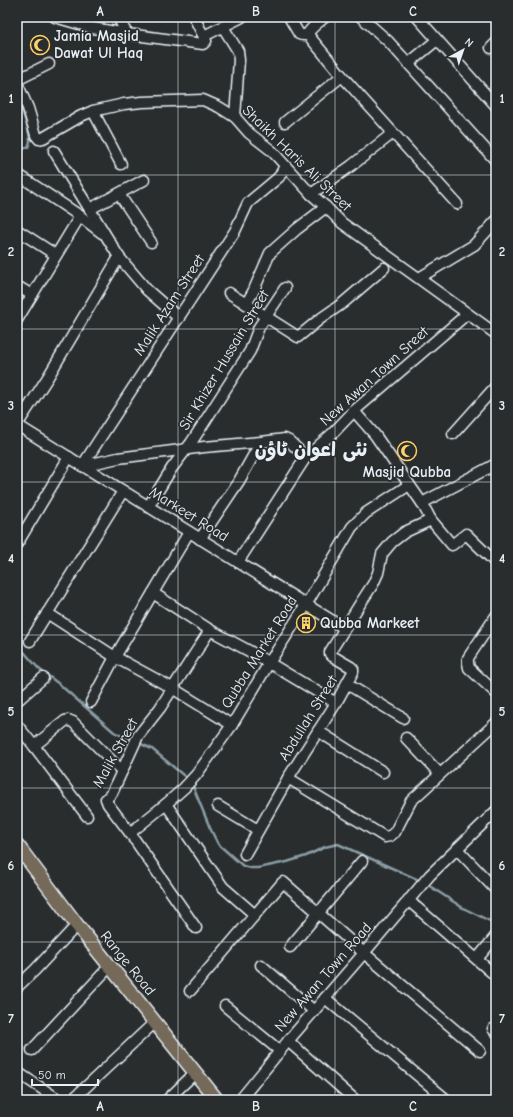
<svg xmlns="http://www.w3.org/2000/svg" width="513" height="1117" viewBox="0 0 513 1117" font-family="'Comic Neue','Playpen Sans Arabic',sans-serif">
<rect width="100%" height="100%" fill="#2a2d2e"/>
<filter id="ink" filterUnits="userSpaceOnUse"><feTurbulence type="fractalNoise" baseFrequency=".025" numOctaves="2"/><feDisplacementMap in="SourceGraphic" scale="8" xChannelSelector="R" yChannelSelector="G"/><feConvolveMatrix kernelMatrix="1 2 1 2 8 2 1 2 1" color-interpolation-filters="sRGB"/></filter>
<g filter="url(#ink)">
<g fill="none" stroke-linecap="round" stroke-linejoin="round">
<g stroke="#8a9da6" stroke-width="2.5">
<path d="M17,98C21,106 30,132 30,141C30,143 29,145 28,147L17,151"/>
<polyline points="17,644 39,669 59,684 114,732 132,741"/>
<polyline points="139,743 152,749 189,780"/>
<polyline points="192,784 210,828 218,844 243,866 251,868 258,868 287,862 306,856 325,847 338,844 421,881"/>
<polyline points="425,883 463,908 496,924"/>
</g>
<g stroke="#e8f1f8" stroke-width="13">
<g id="minor">
<polyline points="55,17 93,28 127,34"/>
<polyline points="118,17 127,34 203,44 206,41 194,17"/>
<path d="M289,17L299,34C302,36 306,34 309,36L342,76L457,204"/>
<polyline points="361,17 388,41 496,161"/>
<polyline points="417,17 496,106"/>
<polyline points="223,27 238,51 239,60 235,117"/>
<path d="M307,35C310,28 319,22 325,17"/>
<polyline points="204,36 242,17"/>
<polyline points="491,48 496,43"/>
<polyline points="409,63 437,40"/>
<polyline points="17,80 49,64"/>
<polyline points="17,83 28,108 36,135 39,139 43,138 81,116 93,111 124,104 142,102 203,100 219,107 235,117 249,133 272,151 311,194 326,207 342,223 496,334"/>
<polyline points="93,111 121,164"/>
<polyline points="285,122 342,76"/>
<polyline points="54,151 119,257 147,290 179,318"/>
<polyline points="17,174 80,216 102,233"/>
<polyline points="119,194 151,242"/>
<polyline points="311,194 351,166 393,133"/>
<polyline points="90,209 144,180"/>
<polyline points="17,230 56,255"/>
<polyline points="419,278 474,245 496,221"/>
<polyline points="17,286 32,295"/>
<polyline points="229,293 298,337 320,319 343,303 384,268"/>
<polyline points="246,304 253,292 270,253 297,229 326,207"/>
<polyline points="17,320 80,216"/>
<polyline points="354,411 375,435 422,503 431,520 452,545 466,534 496,563"/>
<polyline points="17,425 344,628"/>
<polyline points="17,425 48,377 119,257"/>
<polyline points="453,434 496,386"/>
<polyline points="82,466 235,231 248,203 279,177 285,166"/>
<polyline points="82,466 118,458 204,447 261,442 285,439 289,441 306,457"/>
<polyline points="422,503 496,464"/>
<polyline points="148,507 172,468 191,443 250,351 259,327 285,288"/>
<polyline points="200,539 239,481 261,442"/>
<polyline points="17,544 69,457"/>
<polyline points="238,562 306,457 333,433 354,411 467,314"/>
<polyline points="153,593 210,630 251,652 336,703"/>
<polyline points="47,613 115,657 172,688 232,725"/>
<polyline points="496,616 468,658 468,663 469,668 496,693"/>
<polyline points="30,641 123,491"/>
<polyline points="347,684 403,718"/>
<polyline points="17,701 43,678"/>
<polyline points="91,702 115,657 189,532"/>
<polyline points="17,725 34,746 87,816"/>
<polyline points="318,731 383,772"/>
<polyline points="406,738 440,774"/>
<polyline points="34,746 65,721 68,720 73,722 122,771"/>
<polyline points="288,778 385,837 390,836 395,832 411,801 496,723"/>
<polyline points="166,804 223,887 255,915"/>
<polyline points="218,806 258,830"/>
<polyline points="130,833 166,804 184,788 196,775 232,725 269,663 306,605 352,527 366,513 409,485"/>
<polyline points="457,849 496,890"/>
<polyline points="245,854 288,778 336,703 353,672 353,669 351,667 332,656 330,654 330,652 360,604 373,584 378,573 382,554 392,542 405,532 431,520"/>
<polyline points="408,900 496,976"/>
<polyline points="196,928 130,833 108,804 106,799 112,793 138,736 160,708 210,630"/>
<polyline points="290,947 362,861"/>
<polyline points="477,959 496,936"/>
<polyline points="261,965 314,1011"/>
<polyline points="17,987 35,970 77,925"/>
<polyline points="190,991 283,882 364,953 480,1051"/>
<polyline points="325,998 447,1100"/>
<polyline points="225,1006 280,1051"/>
<polyline points="493,1029 496,1032"/>
<polyline points="288,1041 355,1100"/>
<polyline points="32,1050 110,966"/>
<polyline points="17,1072 59,1100"/>
<polyline points="72,1100 155,1022"/>
<polyline points="167,1100 195,1073"/>
<polyline points="240,1100 288,1041 364,953 430,875 496,811"/>
</g>
</g>
<g stroke="#e8f1f8" stroke-width="16">
<polyline id="major" points="17,845 77,925 217,1100"/>
</g>
<use href="#minor" stroke="#2a2d2e" stroke-width="10"/>
<use href="#major" stroke="#746a5a" stroke-width="13"/>
</g>
</g>
<path fill="none" stroke="#e8f1f8" stroke-width="1" stroke-opacity="0.55" d="M178,17V1100M335,17V1100M17,175H496M17,329H496M17,482H496M17,635H496M17,788H496M17,942H496"/>
<defs>
<g id="mosque-ring" transform="scale(1)"><circle r="9.5" fill="#2a2d2e" stroke="#ffd166" stroke-width="1.5"/><path d="M3.5-4.9A6 6 0 1 0 3.5 4.9A5 5 0 1 1 3.5-4.9Z" fill="#ffd166"/></g>
<g id="building-ring" transform="scale(1)"><circle r="9.5" fill="#2a2d2e" stroke="#ffd166" stroke-width="1.5"/><path d="M-4-6H4V6H1V3H-1V6H-4ZM-2.5-4.3h1.7v1.8h-1.7ZM.8-4.3h1.7v1.8H.8ZM-2.5-1h1.7V.8h-1.7ZM.8-1h1.7V.8H.8Z" fill="#ffd166"/></g>
</defs>
<g fill-rule="evenodd">
<use href="#mosque-ring" x="40" y="45"/>
<use href="#mosque-ring" x="407" y="451"/>
<use href="#building-ring" x="306" y="623"/>
</g>
<g text-anchor="middle" dominant-baseline="central" stroke-width="3.5" stroke-linejoin="round" paint-order="stroke">
<g font-size="15" font-weight="bold" fill="#e8f1f8" stroke="#2a2d2e" text-anchor="start">
<text x="54" y="36">Jamia Masjid<tspan x="54" dy="17">Dawat Ul Haq</tspan></text>
<text x="407" y="472" text-anchor="middle">Masjid Qubba</text>
<text x="320" y="623">Qubba Markeet</text>
</g>
<g font-size="15" fill="#e8f1f8" stroke="#2a2d2e">
<text transform="translate(297 158) rotate(44)">Shaikh Haris Ali Street</text>
<text transform="translate(169 305) rotate(-57)">Malik Azam Street</text>
<text transform="translate(224 360) rotate(-59)">Sir Khizer Hussain Street</text>
<text transform="translate(374 376) rotate(-42)">New Awan Town Sreet</text>
<text transform="translate(189 514) rotate(32)">Markeet Road</text>
<text transform="translate(259 652) rotate(-58)">Qubba Market Road</text>
<text transform="translate(308 718) rotate(-58)">Abdullah Street</text>
<text transform="translate(115 753) rotate(-61)">Malik Street</text>
<text transform="translate(128 963) rotate(51)">Range Road</text>
<text transform="translate(323 977) rotate(-49)">New Awan Town Road</text>
</g>
<g font-size="19" font-weight="bold" fill="#e8f1f8" stroke="#2a2d2e">
<text x="311" y="450">نئی اعوان ٹاؤن</text>
</g>
</g>
<rect width="513" height="1117" fill="none" stroke="#2a2d2e" stroke-width="44"/>
<g transform="translate(463 50) rotate(40)" stroke="#2a2d2e" stroke-width="3" paint-order="stroke">
<path d="M0-3L7 15L0 10L-7 15Z" fill="#e8f1f8"/>
<text y="-6" font-size="11" font-weight="bold" text-anchor="middle" fill="#e8f1f8">N</text>
</g>
<path d="M32 1079v6h66v-6" fill="none" stroke="#e8f1f8" stroke-width="2"/>
<text x="38" y="1079" font-size="12" fill="#e8f1f8" stroke="#2a2d2e" stroke-width="3" paint-order="stroke">50 m</text>
<rect x="22" y="22" width="469" height="1073" fill="none" stroke="#e8f1f8" stroke-width="1.5"/>
<g font-size="13" text-anchor="middle" font-weight="bold" fill="#e8f1f8">
<text x="100" y="16">A</text>
<text x="256" y="16">B</text>
<text x="413" y="16">C</text>
<text x="11" y="103">1</text>
<text x="502" y="103">1</text>
<text x="11" y="256">2</text>
<text x="502" y="256">2</text>
<text x="11" y="410">3</text>
<text x="502" y="410">3</text>
<text x="11" y="563">4</text>
<text x="502" y="563">4</text>
<text x="11" y="716">5</text>
<text x="502" y="716">5</text>
<text x="11" y="870">6</text>
<text x="502" y="870">6</text>
<text x="11" y="1023">7</text>
<text x="502" y="1023">7</text>
<text x="100" y="1111">A</text>
<text x="256" y="1111">B</text>
<text x="413" y="1111">C</text>
</g>
</svg>
